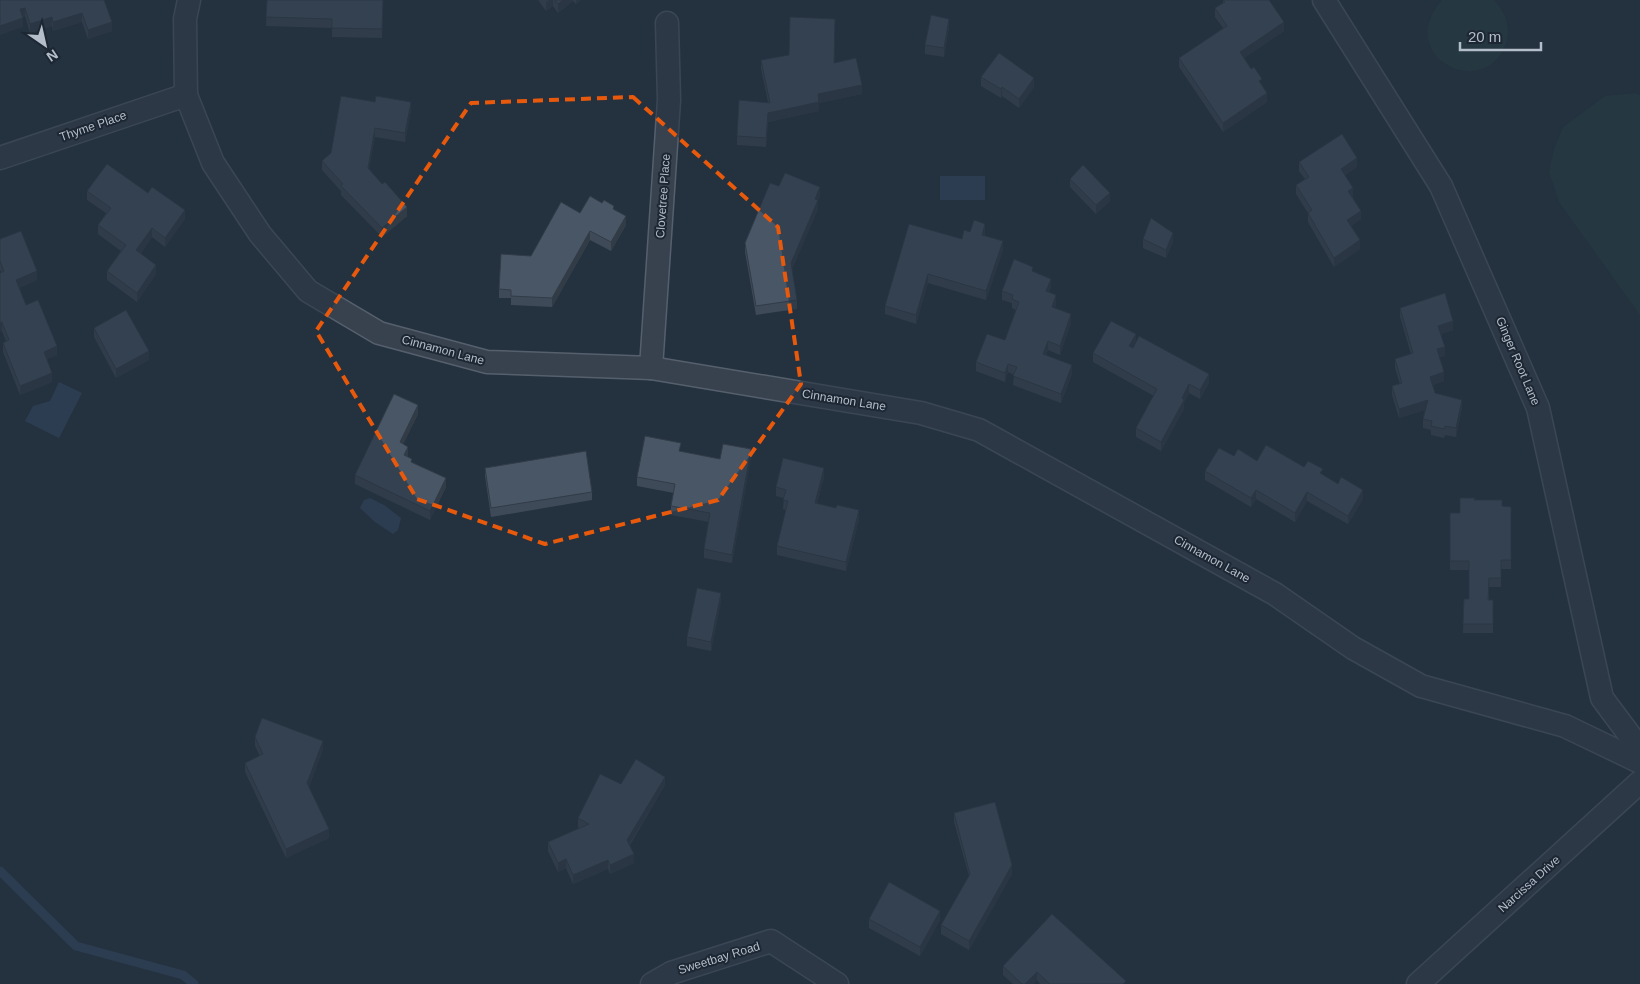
<svg xmlns="http://www.w3.org/2000/svg" width="1640" height="984" viewBox="0 0 1640 984" font-family="Helvetica,sans-serif">
<rect width="100%" height="100%" fill="#24313f"/>
<g fill="#263e40">
<path d="M1442,0H1494C1506,13 1512,29 1505,46C1482,101 1393,56 1442,0Z"/>
<polygon points="1635,93 1640,95 1640,315 1559,202 1549,172 1554,149 1563,127 1605,96"/>
</g>
<g fill="#374d67">
<rect x="940" y="176" width="45" height="24"/>
<polygon points="59,382 82,393 59,438 25,421 33,406 50,401"/>
<polygon points="370,498 384,505 401,518 398,530 393,534 375,522 360,508 364,500"/>
</g>
<g fill="none" stroke-linecap="round" stroke-linejoin="round">
<polyline stroke="#374d67" stroke-width="9" points="0,871 76,946 183,975 194,984"/>
<g stroke="#56606d" stroke-width="25">
<g id="street">
<polyline points="189,0 185,19 186,95 213,163 260,234 308,291 379,333 487,362 651,368 921,413 979,430 1275,594 1353,648 1421,686 1565,726 1640,762"/>
<polyline points="1324,0 1441,186 1538,408 1602,698 1640,749"/>
<polyline points="0,158 186,95"/>
<polyline points="651,368 669,100 667,23"/>
<polyline points="652,984 671,973 771,941 837,984"/>
<polyline points="1418,984 1640,782"/>
</g>
</g>
<use href="#street" stroke="#38424f" stroke-width="22"/>
</g>
<g fill="#3e4a58">
<polygon points="0,0 104,0 112,31 88,39 82,22 53,31 52,26 30,33 25,16 23,17 23,27"/>
<polygon points="267,0 383,0 382,38 332,37 332,28 266,26"/>
<polygon points="538,0 581,0 576,4 573,1 558,13 553,6 546,11"/>
<polygon points="1223,0 1269,0 1284,31 1244,58 1262,85 1267,102 1223,132 1179,67 1179,58 1223,28 1215,17 1215,8 1223,3"/>
<polygon points="949,27 944,57 925,54 925,45"/>
<polygon points="761,60 834,63 862,94 819,103 819,111 768,122 766,147 737,145 737,136 768,102 761,69"/>
<polygon points="981,77 1034,87 1019,108 1002,96 1001,98 981,86"/>
<polygon points="375,102 411,110 405,142 375,137 369,169 407,216 382,237 341,195 341,191 322,170 322,161 331,153"/>
<polygon points="1299,162 1357,167 1345,175 1361,219 1351,226 1360,249 1334,267 1308,222 1308,213 1296,194 1296,185 1305,179 1299,171"/>
<polygon points="1070,179 1110,201 1096,214 1070,187"/>
<polygon points="779,186 820,196 818,200 818,209 792,269 797,300 797,309 756,315 745,252 745,243"/>
<polygon points="87,191 185,219 165,247 152,237 141,253 156,274 137,302 107,280 107,271 121,251 98,234 98,225 106,213 87,200"/>
<polygon points="602,203 614,209 626,225 611,251 590,240 552,307 511,305 511,298 499,298 499,289 531,256 580,213"/>
<polygon points="970,232 985,232 984,236 1003,250 986,300 928,283 916,324 885,314 885,306 962,239"/>
<polygon points="0,239 37,280 19,288 26,305 57,355 47,359 52,382 20,395 3,352 3,343 6,341 2,331 1,272 0,270"/>
<polygon points="1143,239 1173,242 1166,258 1143,248"/>
<polygon points="1033,272 1051,287 1049,292 1056,304 1055,308 1071,323 1060,355 1048,350 1046,355 1072,374 1061,403 1013,385 1014,375 1008,372 1005,382 976,371 976,362 1005,340 1016,310 1012,308 1012,303 1002,300 1002,291"/>
<polygon points="1400,308 1453,330 1441,334 1445,356 1439,357 1444,381 1433,385 1435,393 1462,408 1456,437 1445,435 1444,438 1431,435 1431,430 1423,428 1423,419 1425,410 1399,418 1392,395 1392,386 1400,384 1395,368 1395,359 1411,354 1400,317"/>
<polygon points="94,328 149,360 116,378 94,337"/>
<polygon points="1136,343 1209,383 1200,399 1189,393 1184,403 1184,409 1161,451 1136,437 1136,428 1154,396 1093,362 1093,353"/>
<polygon points="418,414 403,444 408,456 408,457 412,463 446,487 430,520 355,484 355,475"/>
<polygon points="681,452 720,459 751,458 732,563 704,558 704,549 709,522 671,515 671,506 674,493 637,486 637,477"/>
<polygon points="1234,456 1257,461 1304,467 1323,475 1363,499 1348,524 1307,501 1295,522 1256,499 1251,507 1205,480 1205,471"/>
<polygon points="485,468 592,492 592,500 491,517 485,476"/>
<polygon points="824,477 817,504 859,519 846,571 777,555 777,546 786,510 783,509 784,498 776,496 776,487"/>
<polygon points="1475,500 1502,506 1511,507 1511,569 1501,569 1501,587 1489,587 1489,600 1493,600 1493,633 1463,633 1464,599 1469,599 1469,570 1450,570 1450,513 1460,513"/>
<polygon points="721,601 711,651 687,646 687,637"/>
<polygon points="255,737 323,749 309,787 329,838 286,858 245,772 245,763 260,756 255,746"/>
<polygon points="621,784 665,785 630,845 634,863 610,874 608,869 573,884 566,868 558,872 548,851 548,842 579,828 578,827 578,818"/>
<polygon points="954,813 1012,874 969,950 941,934 941,925 969,876 954,822"/>
<polygon points="869,919 940,920 920,956 869,928"/>
<polygon points="1003,966 1126,984 1040,984 1037,980 1033,984 1013,984 1003,975"/>
</g>
<g fill="#323c47">
<polygon points="549,0 553,0 553,6 546,11 546,2"/>
<polygon points="563,0 573,0 573,1 558,13 558,4"/>
<polygon points="576,0 581,0 576,4"/>
<polygon points="25,8 25,16 20,18 20,9"/>
<polygon points="82,13 82,22 53,31 53,22"/>
<polygon points="52,17 52,26 30,33 30,24"/>
<polygon points="23,18 23,27 0,35 0,26"/>
<polygon points="949,19 949,27 944,57 944,48"/>
<polygon points="112,22 112,31 88,39 88,30"/>
<polygon points="1284,22 1284,31 1240,61 1240,52"/>
<polygon points="1034,78 1034,87 1019,108 1019,99"/>
<polygon points="862,85 862,94 819,103 819,111 768,122 766,147 768,113 818,94"/>
<polygon points="1002,87 1002,96 1001,98 1001,89"/>
<polygon points="1267,93 1267,102 1223,132 1223,123"/>
<polygon points="411,102 411,110 405,142 405,133"/>
<polygon points="375,128 375,137 368,176 368,168"/>
<polygon points="1357,158 1357,167 1341,178 1341,169"/>
<polygon points="820,187 820,196 815,208 815,199"/>
<polygon points="1353,188 1353,197 1348,200 1348,191"/>
<polygon points="1110,193 1110,201 1096,214 1096,205"/>
<polygon points="818,200 818,209 791,272 791,263"/>
<polygon points="407,207 407,216 382,237 382,228"/>
<polygon points="185,210 185,219 165,247 165,238"/>
<polygon points="1361,211 1361,219 1347,229 1347,220"/>
<polygon points="626,216 626,225 611,251 611,242"/>
<polygon points="985,224 985,232 982,244 982,235"/>
<polygon points="152,228 152,237 136,259 136,250"/>
<polygon points="590,231 590,240 552,307 552,298"/>
<polygon points="1173,233 1173,242 1166,258 1166,250"/>
<polygon points="1360,240 1360,249 1334,267 1334,258"/>
<polygon points="1003,241 1003,250 986,300 986,291"/>
<polygon points="156,265 156,274 137,302 137,293"/>
<polygon points="37,271 37,280 16,289 16,280"/>
<polygon points="928,274 928,283 916,324 916,315"/>
<polygon points="1051,279 1051,287 1046,300 1046,291"/>
<polygon points="1056,295 1056,304 1052,316 1052,307"/>
<polygon points="1071,314 1071,323 1060,355 1060,346"/>
<polygon points="1453,321 1453,330 1438,335 1438,326"/>
<polygon points="2,322 2,331 0,332 0,323"/>
<polygon points="1136,334 1136,343 1129,355 1129,346"/>
<polygon points="1048,341 1048,350 1043,363 1043,354"/>
<polygon points="57,346 57,355 44,360 44,352"/>
<polygon points="1445,347 1445,356 1437,358 1437,349"/>
<polygon points="149,351 149,360 116,378 116,369"/>
<polygon points="1008,364 1008,372 1005,382 1005,373"/>
<polygon points="1072,365 1072,374 1061,403 1061,394"/>
<polygon points="1444,372 1444,381 1430,386 1430,377"/>
<polygon points="52,373 52,382 20,395 20,386"/>
<polygon points="1209,374 1209,383 1200,399 1200,390"/>
<polygon points="1189,384 1189,393 1184,403 1184,409 1161,451 1161,442 1182,398"/>
<polygon points="1428,400 1428,409 1399,418 1399,409"/>
<polygon points="1462,400 1462,408 1456,437 1456,428"/>
<polygon points="418,405 418,414 400,451 400,442"/>
<polygon points="408,447 408,456 404,464 404,455"/>
<polygon points="751,449 751,458 732,563 732,555"/>
<polygon points="824,468 824,477 815,512 815,503"/>
<polygon points="446,478 446,487 430,520 430,511"/>
<polygon points="1256,490 1256,499 1251,507 1251,498"/>
<polygon points="1363,490 1363,499 1348,524 1348,516"/>
<polygon points="1307,492 1307,501 1295,522 1295,513"/>
<polygon points="859,510 859,519 846,571 846,562"/>
<polygon points="721,593 721,601 711,651 711,642"/>
<polygon points="323,741 323,749 307,792 307,783"/>
<polygon points="665,777 665,785 627,848 627,840"/>
<polygon points="329,829 329,838 286,858 286,849"/>
<polygon points="634,854 634,863 610,874 610,865"/>
<polygon points="566,859 566,868 558,872 558,863"/>
<polygon points="608,860 608,869 573,884 573,875"/>
<polygon points="1012,865 1012,874 969,950 969,941"/>
<polygon points="940,911 940,920 920,956 920,947"/>
<polygon points="1037,972 1037,980 1033,984 1025,984"/>
</g>
<g fill="#485666" stroke="#323c47">
<polygon points="0,0 104,0 112,22 88,30 82,13 53,22 52,17 30,24 25,8 20,9 23,18 0,26"/>
<polygon points="267,0 383,0 382,29 332,28 332,19 266,17"/>
<polygon points="555,0 563,0 558,4"/>
<polygon points="1223,0 1269,0 1284,22 1240,52 1251,69 1254,67 1262,79 1259,81 1267,93 1223,123 1179,58 1227,26 1215,8 1225,2"/>
<polygon points="931,15 949,19 944,48 925,45"/>
<polygon points="790,17 835,19 834,63 856,58 862,85 818,94 819,102 768,113 766,138 737,136 739,100 770,103 761,60 789,55"/>
<polygon points="999,53 1034,78 1019,99 1002,87 1001,89 981,77"/>
<polygon points="341,96 375,102 376,96 411,102 405,133 375,128 368,168 382,184 385,182 407,207 382,228 341,186 343,184 322,161 331,153"/>
<polygon points="1342,134 1357,158 1341,169 1353,188 1348,191 1361,211 1347,220 1360,240 1334,258 1308,213 1312,210 1296,185 1309,177 1299,162"/>
<polygon points="107,164 148,193 152,187 185,210 165,238 152,228 136,250 156,265 137,293 107,271 126,245 98,225 111,208 87,191"/>
<polygon points="1083,165 1110,193 1096,205 1070,179"/>
<polygon points="785,173 820,187 815,199 818,200 791,263 797,300 756,306 745,243 770,183 779,186"/>
<polygon points="590,196 602,203 604,200 614,206 613,209 626,216 611,242 590,231 552,298 511,296 511,290 499,289 501,254 531,256 561,202 580,213"/>
<polygon points="1151,218 1173,233 1166,250 1143,239"/>
<polygon points="974,220 985,224 982,235 1003,241 986,291 928,274 916,315 885,306 909,224 962,239 964,230 970,232"/>
<polygon points="21,231 37,271 16,280 26,305 38,300 57,346 44,352 52,373 20,386 3,343 9,340 2,322 0,323 0,273 4,271 0,261 0,239"/>
<polygon points="1014,259 1033,267 1032,271 1051,279 1046,291 1056,295 1052,307 1071,314 1060,346 1048,341 1043,354 1072,365 1061,394 1013,376 1017,367 1008,364 1005,373 976,362 987,334 1005,340 1019,302 1012,299 1013,295 1002,291"/>
<polygon points="1445,293 1453,321 1438,326 1445,347 1437,349 1444,372 1430,377 1435,393 1462,400 1456,428 1445,426 1444,429 1431,426 1432,421 1423,419 1428,400 1399,409 1392,386 1402,383 1395,359 1413,353 1400,308"/>
<polygon points="126,310 149,351 116,369 94,328"/>
<polygon points="1111,321 1136,334 1129,346 1133,348 1139,336 1209,374 1200,390 1189,384 1182,398 1184,400 1161,442 1136,428 1157,389 1093,353"/>
<polygon points="394,394 418,405 400,442 408,447 404,455 412,459 411,462 446,478 430,511 355,475"/>
<polygon points="645,436 681,443 679,451 720,459 723,444 751,449 732,555 704,549 710,513 671,506 675,484 637,477"/>
<polygon points="1266,445 1304,467 1308,461 1323,469 1320,473 1338,484 1341,477 1363,490 1348,516 1307,492 1295,513 1256,490 1251,498 1205,471 1219,448 1234,456 1238,449 1257,461"/>
<polygon points="586,451 592,492 491,508 485,468"/>
<polygon points="783,458 824,468 815,503 836,508 837,505 859,510 846,562 777,546 788,501 783,500 786,490 776,487"/>
<polygon points="1460,498 1475,498 1474,500 1502,500 1502,506 1511,507 1511,560 1501,560 1501,578 1489,578 1488,600 1493,600 1493,624 1463,624 1464,599 1469,599 1469,561 1450,561 1450,513 1460,513"/>
<polygon points="697,588 721,593 711,642 687,637"/>
<polygon points="262,718 323,741 307,783 329,829 286,849 245,763 263,754 255,737"/>
<polygon points="636,759 665,777 627,840 634,854 610,865 608,860 573,875 566,859 558,863 548,842 589,824 578,818 600,774 621,784"/>
<polygon points="995,802 1012,865 969,941 941,925 970,874 954,813"/>
<polygon points="889,882 940,911 920,947 869,919"/>
<polygon points="1052,914 1126,981 1123,984 1050,984 1037,972 1025,984 1022,984 1003,966"/>
</g>
<path d="M0 0H1640V984H0ZM633,97L778,227L801,384L718,500L545,544L417,499L316,331L471,103Z" fill="#24313f" fill-opacity=".55" fill-rule="evenodd"/>
<path fill="none" stroke="#e8590c" stroke-width="4" stroke-dasharray="10 6" stroke-linejoin="round" d="M633,97L778,227L801,384L718,500L545,544L417,499L316,331L471,103Z"/>
<g text-anchor="middle" dominant-baseline="central" stroke-width="4" stroke-linejoin="round" paint-order="stroke">
<g font-size="12" fill="#b4bdca" stroke="#1d2734">
<text transform="translate(93 126) rotate(-19)">Thyme Place</text>
<text transform="translate(663 196) rotate(-86)">Clovetree Place</text>
<text transform="translate(443 350) rotate(15)">Cinnamon Lane</text>
<text transform="translate(1518 361) rotate(67)">Ginger Root Lane</text>
<text transform="translate(844 400) rotate(9)">Cinnamon Lane</text>
<text transform="translate(1212 559) rotate(29)">Cinnamon Lane</text>
<text transform="translate(1529 884) rotate(-42)">Narcissa Drive</text>
<text transform="translate(719 958) rotate(-17)">Sweetbay Road</text>
</g>
</g>
<g transform="translate(45 45) rotate(146)" stroke="#1d2734" stroke-width="4" paint-order="stroke">
<path d="M0-4L9 19L0 12L-9 19Z" fill="#b4bdca"/>
<text y="-8" font-size="14" font-weight="bold" text-anchor="middle" fill="#b4bdca">N</text>
</g>
<path d="M1460 42v8h81v-8" fill="none" stroke="#b4bdca" stroke-width="2.5"/>
<text x="1468" y="42" font-size="15" fill="#b4bdca" stroke="#1d2734" stroke-width="4" paint-order="stroke">20 m</text>
</svg>
